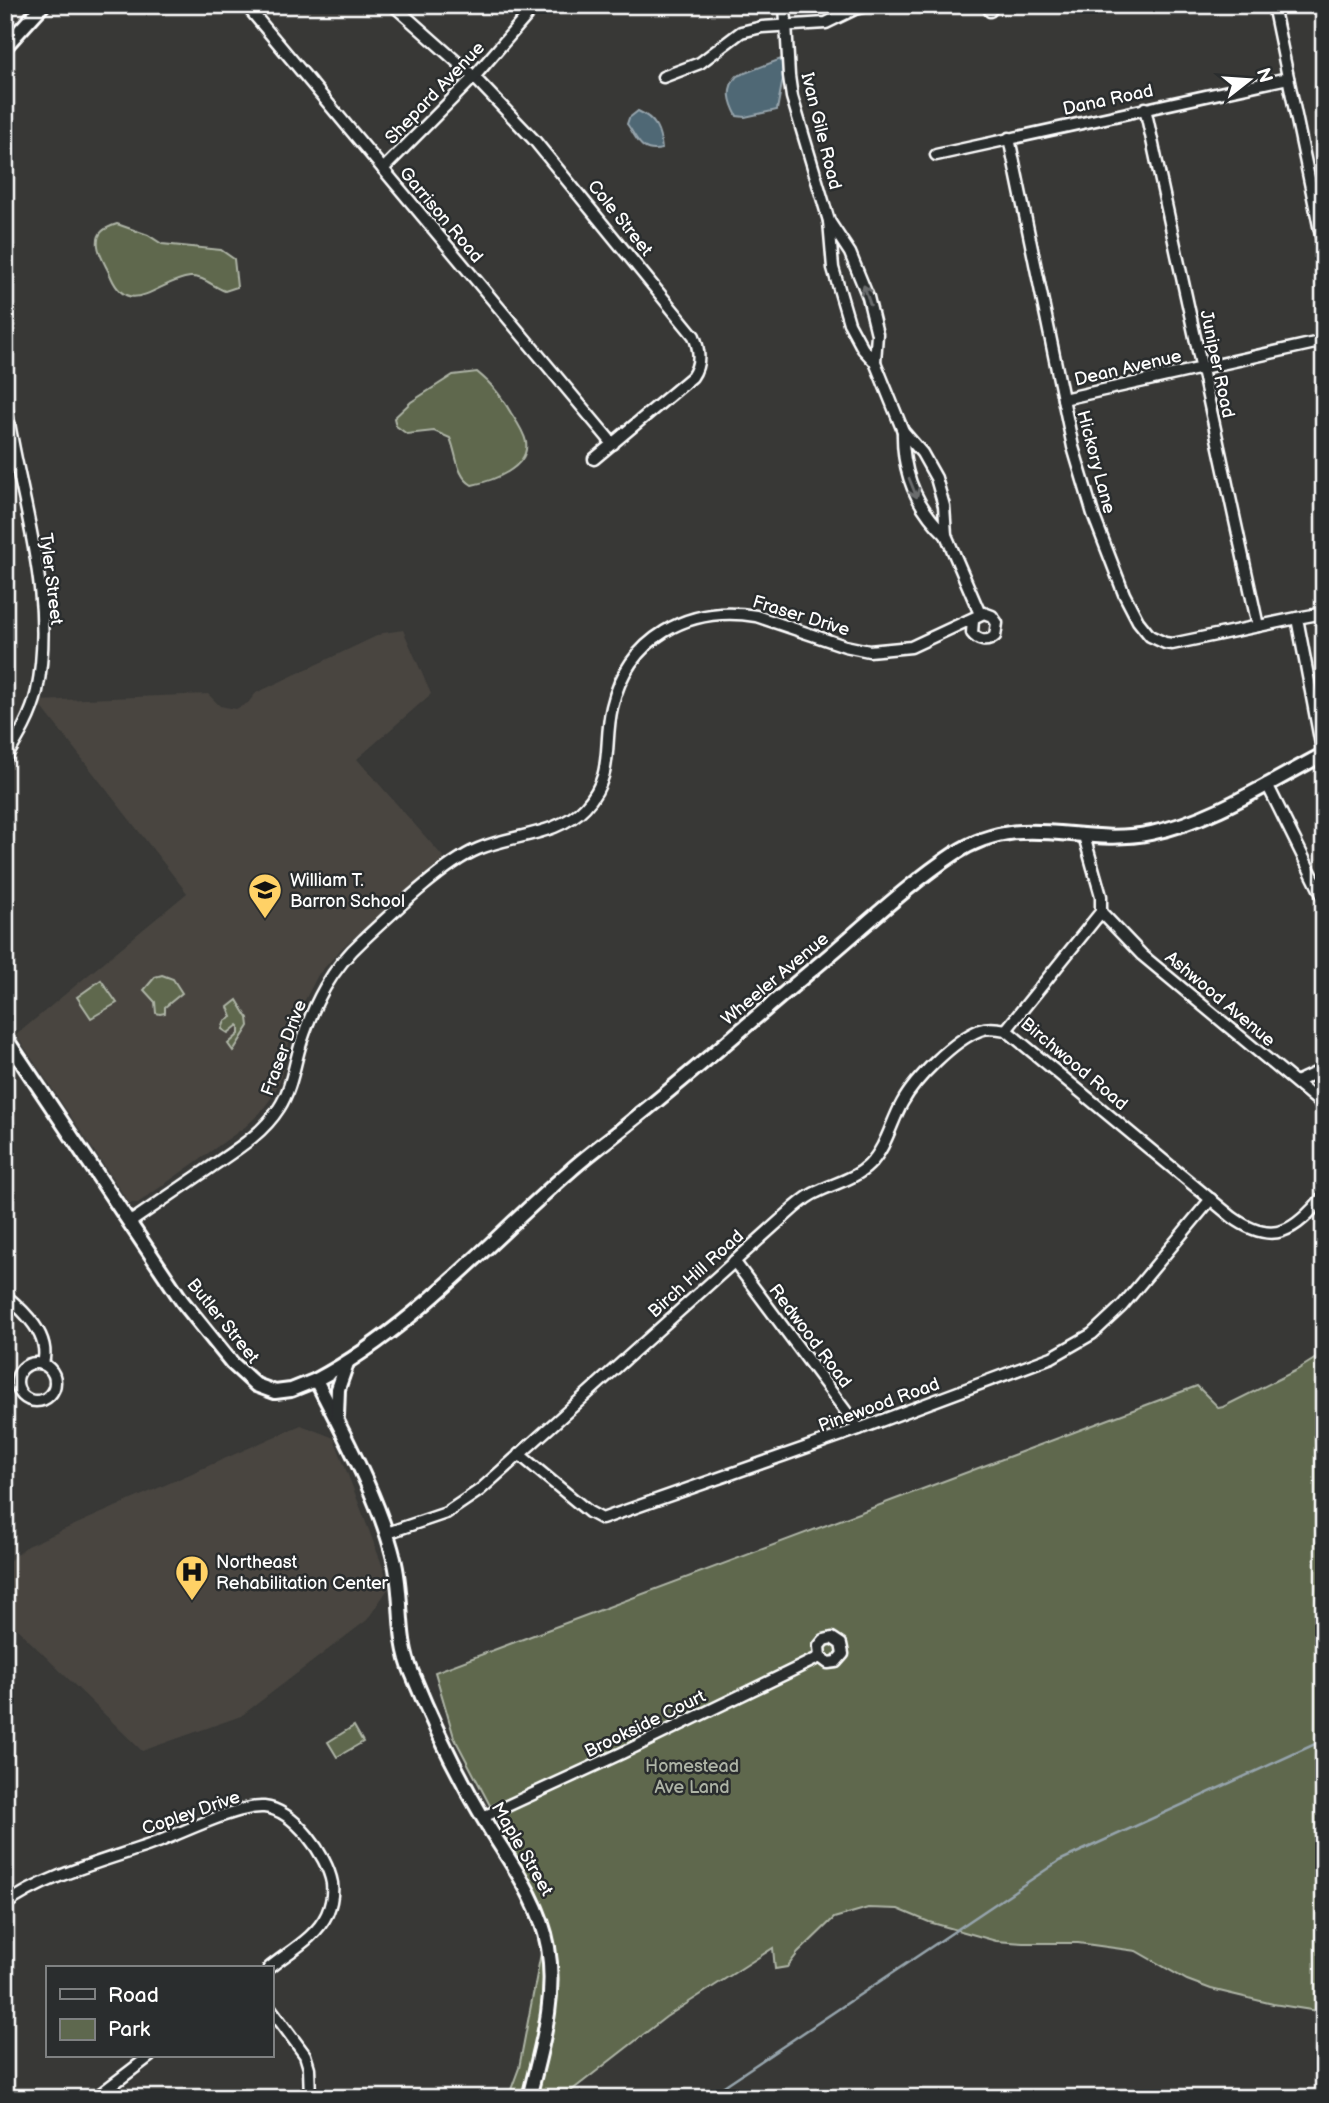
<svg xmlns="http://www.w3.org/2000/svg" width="1329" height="2103" viewBox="0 0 1329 2103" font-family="'Balsamiq Sans',sans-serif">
<rect width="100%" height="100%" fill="#383836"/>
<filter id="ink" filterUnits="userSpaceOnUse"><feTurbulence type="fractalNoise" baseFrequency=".0143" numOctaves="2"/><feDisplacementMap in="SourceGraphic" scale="14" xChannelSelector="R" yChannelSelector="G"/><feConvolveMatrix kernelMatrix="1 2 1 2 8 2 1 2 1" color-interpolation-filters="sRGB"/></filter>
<g filter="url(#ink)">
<g fill="#484540">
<polygon points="403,630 431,694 357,759 445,859 343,947 318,975 295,1019 280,1080 272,1097 260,1113 245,1127 138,1203 129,1203 16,1035 187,893 37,701 208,694 220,706 236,709 248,703 256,693 383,633"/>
<polygon points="301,1425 334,1438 390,1586 367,1620 241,1716 142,1751 5,1617 5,1564 27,1546"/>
</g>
<g fill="#5e684e" stroke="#aeb4a6" stroke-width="2">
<path d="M117,224L148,235L162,244L221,250L234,259L237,287L225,291C213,287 204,276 190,277C159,280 130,320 111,277C107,267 99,256 98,246C96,232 105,228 117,224Z"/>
<path d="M477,372C493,385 501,396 511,413C517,422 524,432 526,442C530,468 492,481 472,485C456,476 457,454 450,438L434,431L407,434L396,426L394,418L411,402L453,375Z"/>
<polygon points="162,975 173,979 182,993 165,1007 165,1013 160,1014 156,1013 155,1002 144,990 155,977"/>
<polygon points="101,980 117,1003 91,1018 77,997"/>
<polygon points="237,1000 248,1018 249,1026 233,1051 228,1044 239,1034 239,1026 238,1025 228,1033 222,1029 225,1021 232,1017 228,1007"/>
<polygon points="1324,1353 1324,2012 1273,2004 1211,1989 1187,1980 1136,1951 1078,1943 1023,1943 996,1941 929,1922 898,1909 868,1908 834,1918 798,1953 787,1967 775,1969 773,1948 666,2017 562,2098 509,2095 519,2068 542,1948 524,1870 454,1737 435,1672 1197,1386 1219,1408 1223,1407 1297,1370"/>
<polygon points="354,1726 363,1742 337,1757 328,1742"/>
</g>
<g fill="#506875" stroke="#96a4ac" stroke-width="2">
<path d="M781,59L784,73L777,110L745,117L737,116C730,103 725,89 737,76Z"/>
<path d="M638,111C656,119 660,130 662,149C640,154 638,139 627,124L629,118Z"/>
</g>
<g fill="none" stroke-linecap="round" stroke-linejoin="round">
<polyline stroke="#96a4ac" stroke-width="2.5" points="706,2098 1059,1861 1324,1740"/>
<g stroke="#fff" stroke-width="15">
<g id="minor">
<polyline points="246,5 613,444"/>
<path d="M393,5L474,77L535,141L694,336C700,351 701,364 692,377L594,459"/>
<polyline points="785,5 789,76 792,97 829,221 850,253 868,297 877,334 875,362"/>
<polyline points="1273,5 1324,250"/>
<polyline points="990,11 994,5"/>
<polyline points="663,77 700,63 741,32 762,27 826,23 855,9 870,5"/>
<polyline points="1145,108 1258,626"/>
<polyline points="1009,138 1073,447 1093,514 1124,594 1138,621 1150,636 1165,643 1172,644 1297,618"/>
<polyline points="936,155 1288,78"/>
<polyline points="383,169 474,77 536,5"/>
<polyline points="829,221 833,268 849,323 863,349 875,362 903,431 922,453 936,478 944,506 946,535 980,614"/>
<path d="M5,398C18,494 57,593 37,691C32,715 18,738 5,759"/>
<polyline points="1063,399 1324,341"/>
<path d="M903,431C902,471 916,507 946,535"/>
<polyline points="1323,755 1297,618 1324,613"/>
<polyline points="1267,784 1324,899"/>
<polyline points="1101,912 1142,955 1324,1106"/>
<polyline points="1006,1030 1101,912 1101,896 1084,836"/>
<polyline points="1296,1082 1324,1069"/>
<path d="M129,1223C155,1205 182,1187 208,1169C234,1151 262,1135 279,1108C292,1088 294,1065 301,1043C314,1003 331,969 363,940C391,914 444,863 478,849C513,834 558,836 585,807C615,775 603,745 612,707C628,638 688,605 756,616L845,646L869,651L911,647L984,613L992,616L997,623L995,636C987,643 978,641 972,633L973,620"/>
<polyline points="734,1261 859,1429"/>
<path d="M5,1295C24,1311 51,1336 43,1363"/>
<circle cx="36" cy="1382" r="19"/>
<polyline points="519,1454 589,1512 602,1519 859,1429 1052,1357 1092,1334 1122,1306 1211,1199"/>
<path d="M387,1533L446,1513L480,1490L795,1207C802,1201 809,1195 817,1192C835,1183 855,1179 869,1165C886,1148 891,1123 902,1103C915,1079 954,1040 980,1030C988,1027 997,1028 1006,1030L1232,1217C1273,1247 1295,1231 1324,1196"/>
<polyline points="483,1817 622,1753 820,1657 828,1663 836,1662 843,1654 841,1644 832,1638 824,1640 819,1646 820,1657"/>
<path d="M5,1905C45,1875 111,1859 158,1842C183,1832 239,1805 264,1807C294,1810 327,1855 332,1883C333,1893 331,1905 327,1914C316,1938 288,1952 269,1968"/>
<polyline points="271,2009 305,2055 309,2068 310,2098"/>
<polyline points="95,2098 150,2056"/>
</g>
</g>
<g stroke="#fff" stroke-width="18">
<g id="tertiary">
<polyline points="5,47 43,5"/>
<path d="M5,1037L182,1301L232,1363L256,1385L275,1392L291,1390L316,1380C343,1433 380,1501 394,1559C404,1597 396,1637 412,1673C432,1722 455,1770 482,1816C507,1859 539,1897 548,1947C557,1999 541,2048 529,2098"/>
<path d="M316,1380C414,1328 488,1242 571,1170C591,1152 613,1137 633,1120C692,1073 749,1023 807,974C854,936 904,887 954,854C1023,809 1079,848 1151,833C1211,821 1270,782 1324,754"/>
<polyline points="337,1416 338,1389 347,1363"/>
</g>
</g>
<use href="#minor" stroke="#2a2d2e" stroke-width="10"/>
<use href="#tertiary" stroke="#2a2d2e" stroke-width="12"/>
</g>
<defs><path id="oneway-shaft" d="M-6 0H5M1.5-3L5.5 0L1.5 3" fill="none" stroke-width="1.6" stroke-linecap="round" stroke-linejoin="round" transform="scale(1.75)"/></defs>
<g stroke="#6a6c6d">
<use href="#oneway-shaft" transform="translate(867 295) rotate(-109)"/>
<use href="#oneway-shaft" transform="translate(913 488) rotate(68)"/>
</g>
</g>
<defs>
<g id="school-pin" transform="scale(1.75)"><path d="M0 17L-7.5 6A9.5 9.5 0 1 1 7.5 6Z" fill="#ffd166" stroke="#2a2d2e"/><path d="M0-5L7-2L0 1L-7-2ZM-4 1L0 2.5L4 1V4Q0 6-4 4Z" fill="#111"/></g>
<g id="hospital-pin" transform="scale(1.75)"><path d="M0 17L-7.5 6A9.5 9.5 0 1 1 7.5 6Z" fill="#ffd166" stroke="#2a2d2e"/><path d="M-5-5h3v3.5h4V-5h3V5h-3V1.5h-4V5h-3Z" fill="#111"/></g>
</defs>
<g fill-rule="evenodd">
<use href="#school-pin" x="265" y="890"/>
<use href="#hospital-pin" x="192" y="1572"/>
</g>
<g text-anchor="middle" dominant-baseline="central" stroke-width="5" stroke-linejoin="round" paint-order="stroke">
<g font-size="18" fill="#fff" stroke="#2a2d2e">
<text transform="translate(435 93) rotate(-46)">Shepard Avenue</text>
<text transform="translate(1108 100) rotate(-12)">Dana Road</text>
<text transform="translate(821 131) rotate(76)">Ivan Gile Road</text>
<text transform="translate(441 215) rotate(50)">Garrison Road</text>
<text transform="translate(620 218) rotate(51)">Cole Street</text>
<text transform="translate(1217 364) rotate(78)">Juniper Road</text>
<text transform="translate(1128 368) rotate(-13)">Dean Avenue</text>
<text transform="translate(1096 462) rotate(75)">Hickory Lane</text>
<text transform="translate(51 579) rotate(83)">Tyler Street</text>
<text transform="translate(801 616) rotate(17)">Fraser Drive</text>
<text transform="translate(775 979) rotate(-40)">Wheeler Avenue</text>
<text transform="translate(1220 999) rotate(40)">Ashwood Avenue</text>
<text transform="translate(284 1048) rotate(-70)">Fraser Drive</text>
<text transform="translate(1074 1064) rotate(40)">Birchwood Road</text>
<text transform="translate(696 1274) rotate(-42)">Birch Hill Road</text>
<text transform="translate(223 1321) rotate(51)">Butler Street</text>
<text transform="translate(810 1336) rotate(53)">Redwood Road</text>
<text transform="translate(879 1405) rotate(-20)">Pinewood Road</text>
<text transform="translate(645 1724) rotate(-26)">Brookside Court</text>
<text transform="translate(191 1813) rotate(-19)">Copley Drive</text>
<text transform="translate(522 1849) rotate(60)">Maple Street</text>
</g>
<g font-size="18" fill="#fff" stroke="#2a2d2e" text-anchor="start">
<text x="290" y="880">William T.<tspan x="290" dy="21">Barron School</tspan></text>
<text x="216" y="1562">Northeast<tspan x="216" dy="21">Rehabilitation Center</tspan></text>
</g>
<g font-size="18" fill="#aeb4a6" stroke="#2a2d2e">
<text x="692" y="1766">Homestead<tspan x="692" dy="21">Ave Land</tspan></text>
</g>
</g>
<rect width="1329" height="2103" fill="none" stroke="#2a2d2e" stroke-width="28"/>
<rect x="14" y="14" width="1301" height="2075" fill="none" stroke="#fff" stroke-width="2.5" filter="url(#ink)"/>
<rect x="46" y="1966" width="228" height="91" fill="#2a2d2e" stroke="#7f8182" stroke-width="2"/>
<rect x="60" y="1989" width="35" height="10" fill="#2a2d2e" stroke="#7f8182" stroke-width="2"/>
<text x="108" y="2002" font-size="21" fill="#ffffff">Road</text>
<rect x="60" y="2019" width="35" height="21" fill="#5e684e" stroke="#7f8182" stroke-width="2"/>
<text x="108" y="2036" font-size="21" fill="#ffffff">Park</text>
<g transform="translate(1249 80) rotate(73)" stroke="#2a2d2e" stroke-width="5" paint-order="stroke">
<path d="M0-5L12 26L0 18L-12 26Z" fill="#ffffff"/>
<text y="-10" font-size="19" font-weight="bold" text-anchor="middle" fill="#ffffff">N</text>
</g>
</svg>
